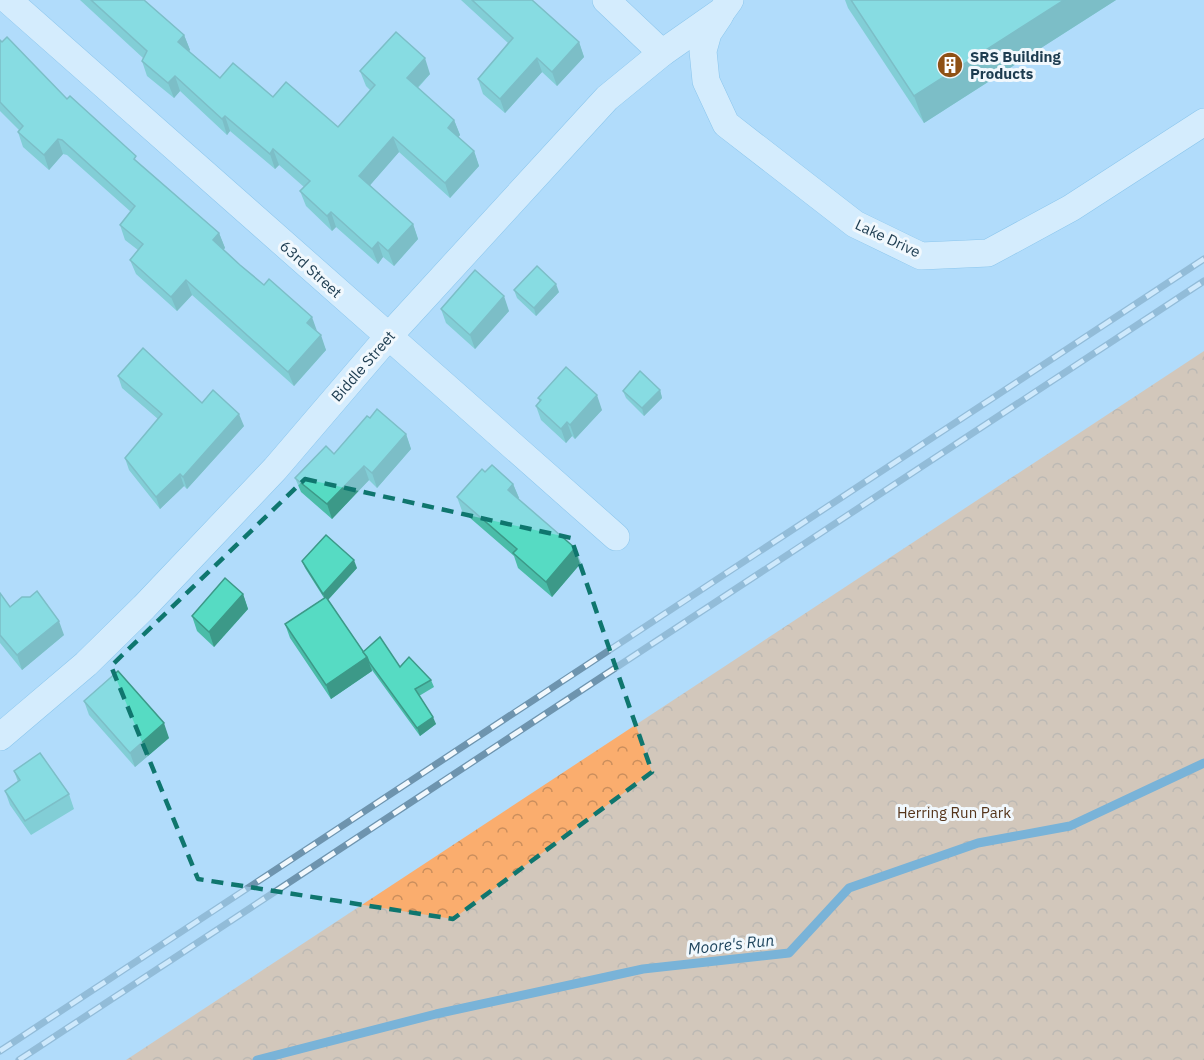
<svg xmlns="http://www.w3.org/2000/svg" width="1204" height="1060" viewBox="0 0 1204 1060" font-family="'IBM Plex Sans',sans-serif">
<defs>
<pattern id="forest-crowns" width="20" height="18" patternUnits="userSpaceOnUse" patternTransform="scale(1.5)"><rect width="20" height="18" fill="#faad6e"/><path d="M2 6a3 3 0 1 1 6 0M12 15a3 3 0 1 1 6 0" fill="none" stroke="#ca8e5d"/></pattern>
</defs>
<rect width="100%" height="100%" fill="#b1dcfb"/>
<polygon fill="url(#forest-crowns)" points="1204,351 1204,1060 126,1060"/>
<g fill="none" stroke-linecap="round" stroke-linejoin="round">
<polyline stroke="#3580ad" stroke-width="9" points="257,1060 436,1014 643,969 789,953 849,888 978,843 1070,826 1204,763"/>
<g stroke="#60abdb" stroke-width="28">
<g id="minor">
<polyline points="8,0 616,537"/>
<polyline points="606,0 662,53"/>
<polyline points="720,15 708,33 703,51 706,81 726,124 855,224 921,256 988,253 1071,208 1204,122"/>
<polyline points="0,737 86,664 144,607 275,469 388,337 607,98 662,53 722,11 730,0"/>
</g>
</g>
<use href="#minor" stroke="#fff" stroke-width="27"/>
<g stroke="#6e94ae" stroke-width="7">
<g id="rail">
<polyline points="0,1051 1204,259"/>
<polyline points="19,1060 1204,281"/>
</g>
</g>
<use href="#rail" stroke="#f1f8fd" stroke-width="4.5" stroke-dasharray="14" stroke-linecap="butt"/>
</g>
<g fill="#4abca8">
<polygon points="80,0 144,0 184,35 190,50 189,51 220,78 273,97 338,127 370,90 366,86 360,71 430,74 418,88 454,120 460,135 458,137 474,151 479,166 450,198 399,152 370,185 413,224 418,239 394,266 383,257 378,264 336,227 332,231 306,206 300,191 304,187 279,165 275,169 230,131 227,135 180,91 174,98 147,76 142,61 143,58"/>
<polygon points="461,0 532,0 579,42 584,57 557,86 542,72 505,113 483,94 478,79 508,43"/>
<polygon points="845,0 1116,0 924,123 848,8"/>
<polygon points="0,40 67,99 139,164 219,233 225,248 223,250 317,332 326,350 294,386 192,295 177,311 136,274 130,260 138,250 125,240 120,225 131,212 67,155 63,154 49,170 23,147 18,132 19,130 0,111"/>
<polygon points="514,290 559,292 536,316 517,298"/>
<polygon points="441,309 509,311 475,349 446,323"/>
<polygon points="118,376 202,403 244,426 187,489 184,486 160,509 129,470 125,458 158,419 122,388"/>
<polygon points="660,390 662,398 644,416 626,398 623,391"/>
<polygon points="538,398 602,410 575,439 572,436 566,443 541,420 536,406 540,402"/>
<polygon points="370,418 406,434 411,449 377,488 369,480 332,519 301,492 295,478 334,454"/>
<polygon points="485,472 513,484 519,498 518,499 581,563 552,597 518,568 514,556 462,511 457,497"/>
<polygon points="302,561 357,568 328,600 363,652 431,680 434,687 419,696 436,724 420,736 372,670 372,671 331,699 290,638 285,624 324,598 305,568"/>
<polygon points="0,593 10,607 64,635 22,670 0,643"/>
<polygon points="243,594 248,609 214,647 197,631 192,616"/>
<polygon points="84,701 169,738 135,767 89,715"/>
<polygon points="14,771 69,794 74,809 31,835 10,805 5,791 18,782"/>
</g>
<g fill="#3c9988">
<polygon points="1064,0 1116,0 924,123 914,96"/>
<polygon points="184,35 190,50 184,57 178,42"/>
<polygon points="579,42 584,57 557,86 552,72"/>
<polygon points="425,58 430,74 412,93 407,78"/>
<polygon points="537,58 542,72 505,113 500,99"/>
<polygon points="175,76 180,91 174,98 168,83"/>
<polygon points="225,116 230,131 227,135 222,119"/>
<polygon points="454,120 460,135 454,143 448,128"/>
<polygon points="393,137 399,152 365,191 359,176"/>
<polygon points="58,139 63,154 49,170 44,155"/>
<polygon points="273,149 279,165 275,169 270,154"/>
<polygon points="474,151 479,166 450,198 445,183"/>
<polygon points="331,212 336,227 332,231 327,216"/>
<polygon points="413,224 418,239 394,266 388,251"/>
<polygon points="219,233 225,248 218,255 213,240"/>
<polygon points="378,242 383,257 378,264 372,249"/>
<polygon points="186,280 192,295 177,311 171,297"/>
<polygon points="556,284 559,292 536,316 534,308"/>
<polygon points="504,296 509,311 475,349 470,335"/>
<polygon points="312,317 317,331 307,323"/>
<polygon points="321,335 326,350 294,386 288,372"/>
<polygon points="660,390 662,398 644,416 642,408"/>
<polygon points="597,395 602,410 575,439 570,425"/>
<polygon points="239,414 244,426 187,489 183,477"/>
<polygon points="567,422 572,436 566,443 561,429"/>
<polygon points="406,434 411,449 377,488 372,473"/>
<polygon points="364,466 369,480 332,519 327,504"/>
<polygon points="180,474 184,486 160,509 156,497"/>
<polygon points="513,484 519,498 513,505 508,490"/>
<polygon points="575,548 581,563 552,597 546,582"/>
<polygon points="354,560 357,568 326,602 323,594"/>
<polygon points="243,594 248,609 214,647 209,632"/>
<polygon points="59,621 64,635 22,670 17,655"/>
<polygon points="367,657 372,671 331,699 326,685"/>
<polygon points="433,717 436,724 420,736 417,728"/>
<polygon points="164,723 169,738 135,767 130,753"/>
</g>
<g fill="#56dbc3" stroke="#3c9988" stroke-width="1.5">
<polygon points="91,0 144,0 184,35 178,42 220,78 233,63 273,97 286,82 338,127 375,85 360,71 396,32 425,58 407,78 454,120 448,128 474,151 445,183 393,137 359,176 413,224 388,251 378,242 372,249 331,212 327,216 300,191 310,181 273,149 270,154 225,116 222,119 175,76 168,83 142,61 147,51"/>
<polygon points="472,0 532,0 579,42 552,72 537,58 500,99 478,79 513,38"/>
<polygon points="851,0 1064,0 914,96"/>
<polygon points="7,37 67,99 70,96 136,156 134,159 219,233 213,240 240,265 264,285 269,279 312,317 307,323 321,335 288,372 186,280 171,297 130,260 143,244 120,225 135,206 62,140 58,139 44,155 18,132 23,126 0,102 0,40 2,42"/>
<polygon points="537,266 556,284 534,308 514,290"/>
<polygon points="475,270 504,296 470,335 441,309"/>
<polygon points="143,348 202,403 213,390 239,414 183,477 180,474 156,497 125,458 162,414 118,376"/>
<polygon points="566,367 597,395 570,425 567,422 561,429 536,406 541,400 538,398"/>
<polygon points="640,371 660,390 642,408 623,391"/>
<polygon points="377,409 406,434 372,473 364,466 327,504 295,478 326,446 334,454 367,416 370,418"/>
<polygon points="492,465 513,484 508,490 575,548 546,582 513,553 517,549 457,497 482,469 485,472"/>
<polygon points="326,535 354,560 323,594 302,561"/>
<polygon points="225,578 243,594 209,632 192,616"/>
<polygon points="37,591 59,621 17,655 0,635 0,593 10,607 22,597 30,597"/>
<polygon points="326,597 367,657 326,685 285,624"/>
<polygon points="380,637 400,667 409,657 431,680 415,689 433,717 417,728 369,662 367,657 363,652"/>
<polygon points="118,671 164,723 130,753 84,701"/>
<polygon points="40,753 69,794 25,821 5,791 20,780 14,771"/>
</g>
<path d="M0 0H1204V1060H0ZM305,479L571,538L652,772L453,919L198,879L111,666Z" fill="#b1dcfb" fill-opacity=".55" fill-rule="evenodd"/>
<path fill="none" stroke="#0f766e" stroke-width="4.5" stroke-dasharray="12 8" stroke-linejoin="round" d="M305,479L571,538L652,772L453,919L198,879L111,666Z"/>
<defs>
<g id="building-disc" transform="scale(1.35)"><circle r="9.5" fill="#8f5115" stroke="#f1f8fd"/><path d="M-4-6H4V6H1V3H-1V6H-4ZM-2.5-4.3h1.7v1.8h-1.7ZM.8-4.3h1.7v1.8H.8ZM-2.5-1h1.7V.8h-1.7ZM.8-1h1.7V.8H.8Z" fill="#fff"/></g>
</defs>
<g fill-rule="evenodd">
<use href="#building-disc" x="950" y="65"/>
</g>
<g text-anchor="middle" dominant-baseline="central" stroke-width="6" stroke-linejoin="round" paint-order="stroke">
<g font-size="15" font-weight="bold" fill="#1d3c50" stroke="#f1f8fd" text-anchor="start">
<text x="970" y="56">SRS Building<tspan x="970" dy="17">Products</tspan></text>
</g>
<g font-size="15" fill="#1d3c50" stroke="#f1f8fd">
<text transform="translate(888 238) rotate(25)">Lake Drive</text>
<text transform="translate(311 269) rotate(42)">63rd Street</text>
<text transform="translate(363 366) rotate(-49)">Biddle Street</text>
</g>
<g font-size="15" fill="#55351b" stroke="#f1f8fd">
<text x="954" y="812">Herring Run Park</text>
</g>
<g font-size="16" font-style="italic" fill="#20465e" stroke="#f1f8fd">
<text transform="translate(731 944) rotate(-6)">Moore's Run</text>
</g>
</g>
</svg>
